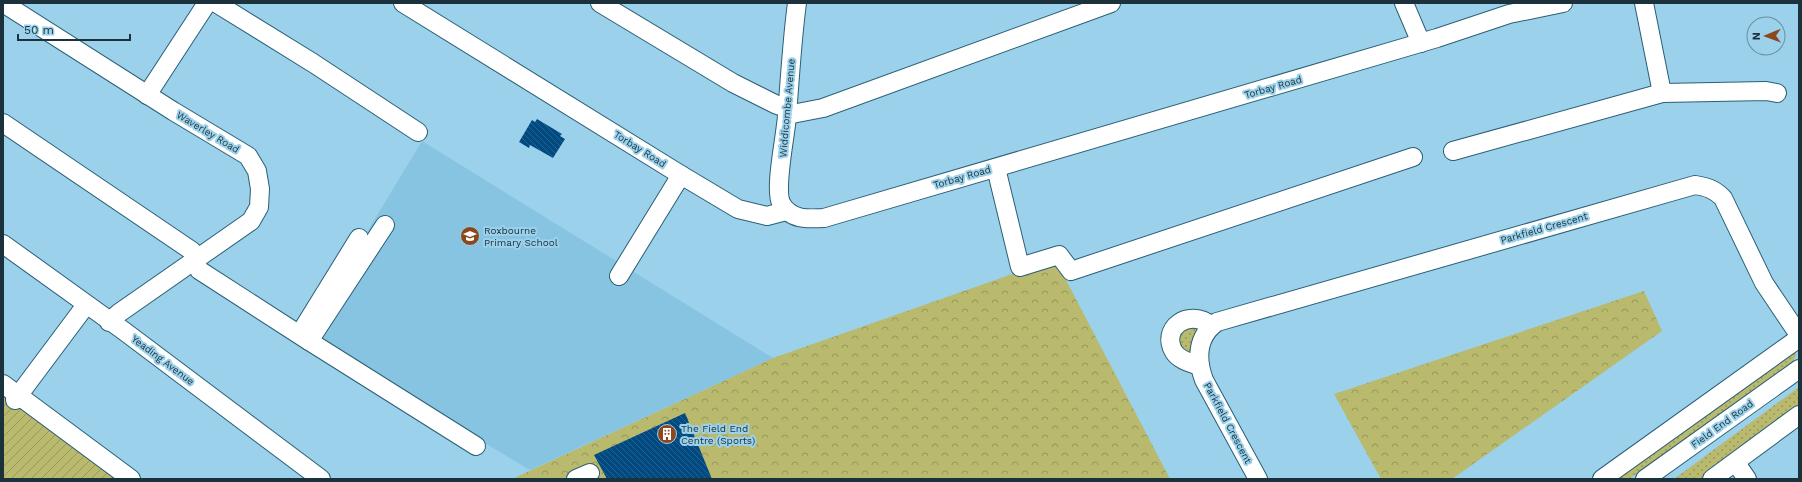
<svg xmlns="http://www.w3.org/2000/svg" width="1802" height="482" viewBox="0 0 1802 482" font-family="'Work Sans',sans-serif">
<defs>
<pattern id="grass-dots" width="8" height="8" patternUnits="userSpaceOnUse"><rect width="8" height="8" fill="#b9ba6e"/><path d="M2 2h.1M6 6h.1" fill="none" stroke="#96985c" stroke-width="1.8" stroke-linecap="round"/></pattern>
<pattern id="park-crowns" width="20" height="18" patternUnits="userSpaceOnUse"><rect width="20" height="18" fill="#b9ba6e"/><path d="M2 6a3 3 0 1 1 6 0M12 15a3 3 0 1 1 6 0" fill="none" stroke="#96985c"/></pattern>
<pattern id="garden-furrows" width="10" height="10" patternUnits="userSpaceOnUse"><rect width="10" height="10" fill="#b9ba6e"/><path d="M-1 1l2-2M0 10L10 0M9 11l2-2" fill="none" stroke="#96985c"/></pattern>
<pattern id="building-back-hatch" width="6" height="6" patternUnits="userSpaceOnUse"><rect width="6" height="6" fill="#004a81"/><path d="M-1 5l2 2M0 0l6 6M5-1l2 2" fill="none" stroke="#25628e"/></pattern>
</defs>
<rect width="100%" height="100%" fill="#9bd1eb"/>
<polygon fill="#87c4e1" points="422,141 773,358 530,470 317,343 307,331"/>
<g fill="url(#grass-dots)">
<polygon points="1200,324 1192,357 1185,355 1176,335 1179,328"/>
<polygon points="1795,351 1796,355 1793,361 1629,479 1615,479"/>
<polygon points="1799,387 1799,415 1712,479 1674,479"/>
</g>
<g fill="url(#park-crowns)">
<polygon points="1055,259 1170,479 512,479 773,358"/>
<polygon points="1644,291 1662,331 1452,479 1381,479 1334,394"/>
</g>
<polygon fill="url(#garden-furrows)" points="3,392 120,479 3,479"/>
<g fill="url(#building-back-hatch)">
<polygon points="537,119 562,134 560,136 565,139 553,158 530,145 529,148 519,142 532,120 535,122"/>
<polygon points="685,413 712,479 607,479 594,455"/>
</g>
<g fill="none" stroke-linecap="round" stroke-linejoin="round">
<g stroke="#2a5f75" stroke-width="20">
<g id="minor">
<polyline points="3,3 173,111 248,156 257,171 260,189 259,207 251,221 119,313 109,322"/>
<polyline points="216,3 313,63 418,132"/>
<polyline points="403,3 681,175 738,209 767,216 786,211"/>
<polyline points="600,3 733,83 777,105 787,108"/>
<path d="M797,3C792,40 790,78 787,115C786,135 774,187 781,203C790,220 807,219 824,218L1437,38L1509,14L1563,3"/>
<polyline points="1404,3 1421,43"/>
<polyline points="1644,3 1662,93"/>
<polyline points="147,95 207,3"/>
<polyline points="787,115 823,108 1111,3"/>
<polyline points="3,123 192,251 199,270 309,341 385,225"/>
<polyline points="1453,151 1662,93 1766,91 1777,93"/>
<polyline points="996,168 1020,267 1059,255 1071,271 1413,157"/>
<polyline points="3,244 124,331 321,479"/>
<polyline points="619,276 681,175"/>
<polyline points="301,332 359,238"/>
<polyline points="309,341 476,446"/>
<path d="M1199,366C1191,363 1179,360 1174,352C1160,329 1188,307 1212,326"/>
<polyline points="3,384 131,479"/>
<polyline points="15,400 86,305"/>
<polyline points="1736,463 1747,479"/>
<polyline points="576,479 590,473"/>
<path d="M1258,479L1204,380C1196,358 1197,336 1217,322L1695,185C1707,187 1714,189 1723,198L1764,283L1799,335"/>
<polyline points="1602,479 1799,338"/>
<polyline points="1645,479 1799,369"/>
<polyline points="1712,479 1799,415"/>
</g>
</g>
<use href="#minor" stroke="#fff" stroke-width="18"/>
</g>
<defs>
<g id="school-disc" transform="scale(1)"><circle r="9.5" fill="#8c471d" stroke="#9bd1eb"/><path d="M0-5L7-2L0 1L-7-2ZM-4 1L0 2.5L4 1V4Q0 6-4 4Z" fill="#fff"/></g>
<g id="building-disc" transform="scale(1)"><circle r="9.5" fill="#8c471d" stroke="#9bd1eb"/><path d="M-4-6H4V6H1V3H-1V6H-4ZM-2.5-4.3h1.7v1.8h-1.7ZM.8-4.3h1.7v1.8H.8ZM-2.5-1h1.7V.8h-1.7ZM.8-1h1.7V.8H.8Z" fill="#fff"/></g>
</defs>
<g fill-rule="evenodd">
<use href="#school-disc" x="470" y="236"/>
<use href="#building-disc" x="667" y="434"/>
</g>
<g text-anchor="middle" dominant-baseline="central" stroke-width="4" stroke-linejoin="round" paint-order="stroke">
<g font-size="10" fill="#1b313b" stroke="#9bd1eb">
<text transform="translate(1273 87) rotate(-16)">Torbay Road</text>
<text transform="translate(787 108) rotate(-85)">Widdicombe Avenue</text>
<text transform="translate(208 132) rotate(31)">Waverley Road</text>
<text transform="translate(640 149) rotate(32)">Torbay Road</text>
<text transform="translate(962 177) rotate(-16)">Torbay Road</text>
<text transform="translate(1544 228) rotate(-16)">Parkfield Crescent</text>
<text transform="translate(163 360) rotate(37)">Yeading Avenue</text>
<text transform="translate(1228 423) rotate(62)">Parkfield Crescent</text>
<text transform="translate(1722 424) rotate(-36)">Field End Road</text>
</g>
<g font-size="10" fill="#1b313b" stroke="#9bd1eb" text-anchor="start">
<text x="484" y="230">Roxbourne<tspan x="484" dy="12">Primary School</tspan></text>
<text x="681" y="428">The Field End<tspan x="681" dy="12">Centre (Sports)</tspan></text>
</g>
</g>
<rect width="1802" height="482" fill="none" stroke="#1b313b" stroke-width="8"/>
<g transform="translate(1766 36) rotate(269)"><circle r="19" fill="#9bd1eb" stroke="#6891a5"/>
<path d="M0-3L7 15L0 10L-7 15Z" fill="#8c471d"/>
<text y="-6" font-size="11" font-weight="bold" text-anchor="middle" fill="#1b313b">N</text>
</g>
<path d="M18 34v6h112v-6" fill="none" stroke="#1b313b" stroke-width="2"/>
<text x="24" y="34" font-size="12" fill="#1b313b" stroke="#9bd1eb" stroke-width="3" paint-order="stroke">50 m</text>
</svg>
